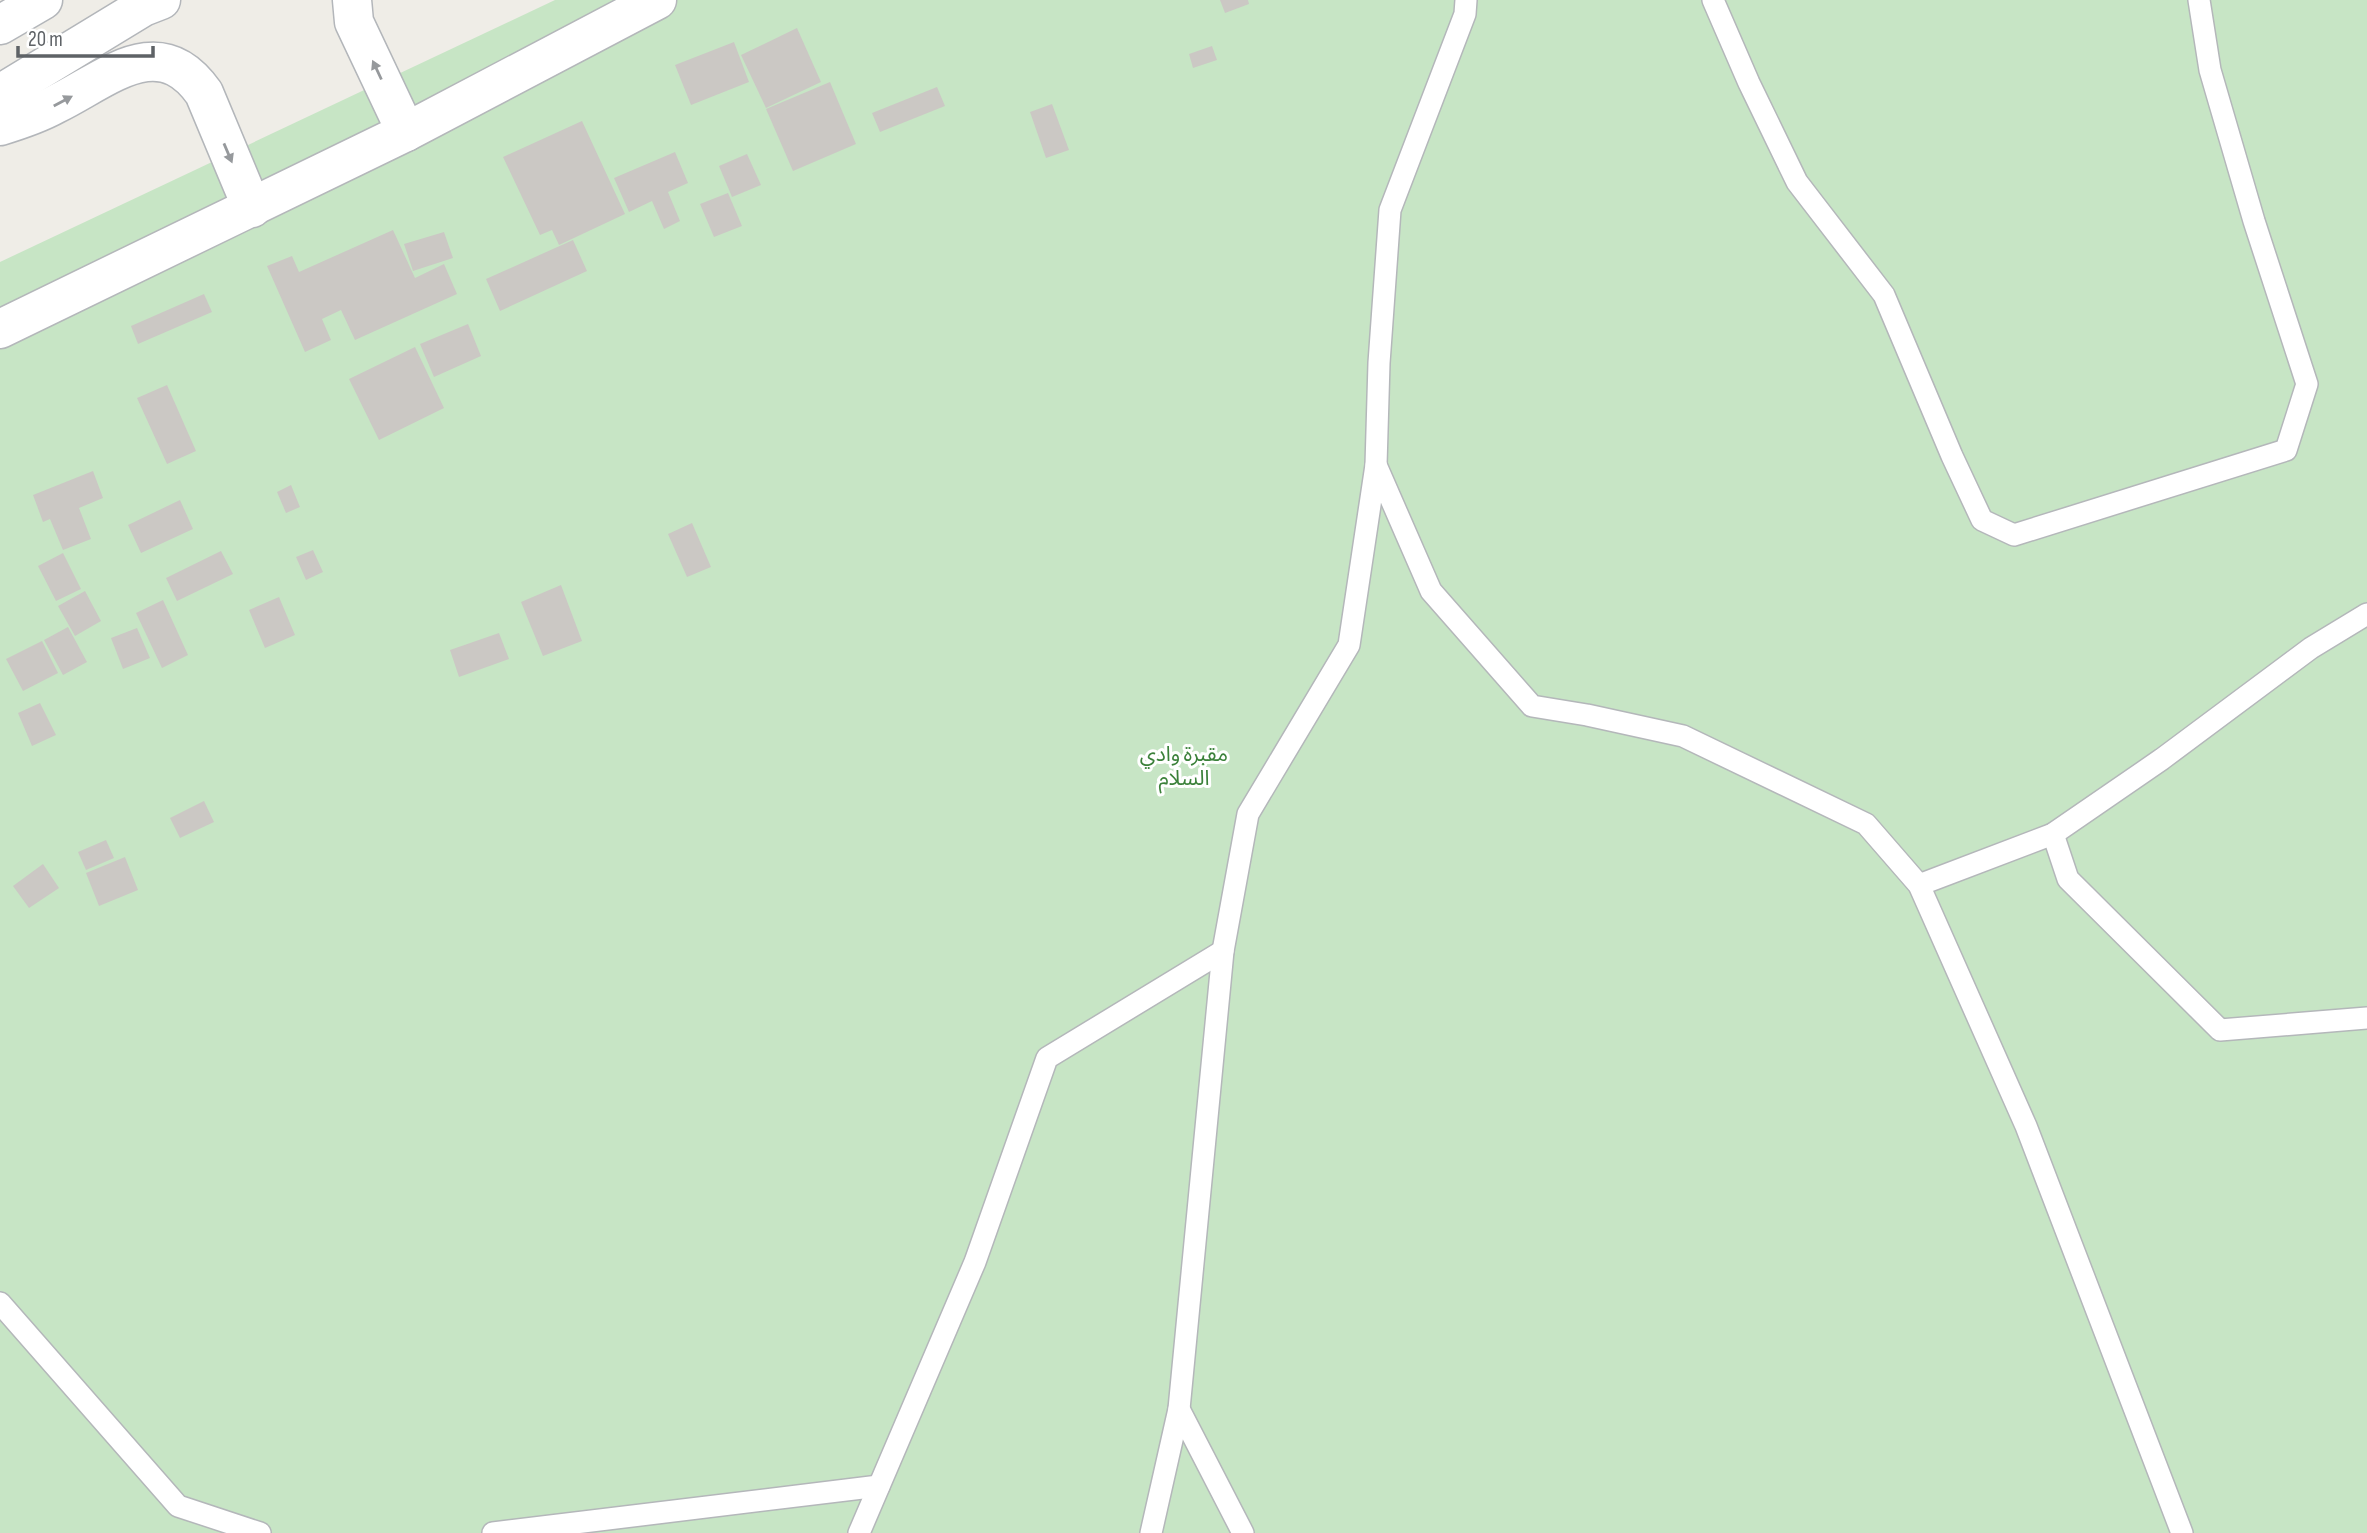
<svg xmlns="http://www.w3.org/2000/svg" width="2367" height="1533" viewBox="0 0 2367 1533" font-family="'Sofia Sans Condensed','Noto Sans Arabic',sans-serif">
<rect width="100%" height="100%" fill="#efede7"/>
<polygon fill="#c7e5c5" points="555,0 2367,0 2367,1533 0,1533 0,262"/>
<g fill="#cbc8c4">
<polygon points="1220,0 1248,0 1249,4 1225,13"/>
<polygon points="797,28 821,82 766,108 741,55"/>
<polygon points="734,42 749,82 691,105 675,65"/>
<polygon points="1212,46 1217,60 1193,68 1189,54"/>
<polygon points="830,82 856,144 793,171 766,109"/>
<polygon points="937,87 945,106 880,132 872,113"/>
<polygon points="1052,104 1069,150 1046,158 1030,112"/>
<polygon points="582,121 625,214 559,245 552,230 540,235 503,157"/>
<polygon points="675,152 688,183 668,192 680,221 664,229 652,201 629,212 614,178"/>
<polygon points="747,154 761,185 732,197 719,166"/>
<polygon points="728,193 742,226 714,237 700,204"/>
<polygon points="393,230 415,278 444,264 457,294 355,340 341,310 322,319 331,340 305,352 267,266 292,256 299,272"/>
<polygon points="444,232 453,258 413,271 404,244"/>
<polygon points="573,240 587,271 500,311 486,279"/>
<polygon points="204,294 212,312 138,344 131,326"/>
<polygon points="468,324 481,356 434,377 420,344"/>
<polygon points="415,347 444,408 379,440 349,379"/>
<polygon points="167,385 196,451 167,464 137,398"/>
<polygon points="93,471 103,498 79,508 91,539 63,550 50,519 43,522 33,495"/>
<polygon points="291,485 300,507 286,513 277,492"/>
<polygon points="180,500 193,529 141,553 128,525"/>
<polygon points="692,523 711,567 687,577 668,534"/>
<polygon points="313,550 323,572 306,580 296,557"/>
<polygon points="221,551 233,574 177,601 166,578"/>
<polygon points="63,553 81,589 56,601 38,566"/>
<polygon points="561,585 582,641 543,656 521,602"/>
<polygon points="85,591 101,621 75,636 58,606"/>
<polygon points="279,597 295,635 265,648 249,610"/>
<polygon points="163,600 188,655 162,668 136,613"/>
<polygon points="68,627 87,662 63,675 44,640"/>
<polygon points="137,628 150,658 123,669 111,638"/>
<polygon points="499,633 509,659 459,677 450,650"/>
<polygon points="42,641 58,673 23,691 6,659"/>
<polygon points="40,703 56,735 32,746 18,713"/>
<polygon points="204,801 214,822 180,838 170,818"/>
<polygon points="106,840 114,858 86,870 78,852"/>
<polygon points="125,857 138,890 99,906 86,873"/>
<polygon points="43,864 59,888 29,908 13,886"/>
</g>
<g fill="none" stroke-linecap="round" stroke-linejoin="round">
<g stroke="#b4b7ba" stroke-width="24">
<g id="lane">
<polyline points="1713,0 1749,83 1797,182 1884,295 1952,456 1982,520 2014,535 2286,450 2307,384 2254,221 2210,70 2199,0"/>
<polyline points="1376,465 1431,591 1532,706 1587,715 1683,736 1866,824 1919,885 2026,1126 2182,1533"/>
<polyline points="2053,834 2068,879 2220,1030 2367,1018"/>
<polyline points="1919,885 2053,834 2162,759 2311,648 2367,614"/>
<polyline points="0,1303 178,1506 260,1533"/>
<polyline points="1179,1409 1243,1533"/>
<polyline points="493,1533 879,1486"/>
<polyline points="859,1533 975,1262 1047,1058 1223,951"/>
<polyline points="1151,1533 1179,1409 1223,951 1248,814 1349,645 1376,465 1379,363 1390,210 1465,14 1466,0"/>
</g>
</g>
<g stroke="#b4b7ba" stroke-width="41">
<polyline id="street" points="0,329 406,132 657,0"/>
</g>
<g stroke="#b3b6ba" stroke-width="41">
<g id="secondary">
<polyline points="352,0 354,22 406,132"/>
<polyline points="0,25 43,0"/>
<polyline points="0,94 143,7 161,0"/>
<path d="M0,126C20,120 38,114 56,104C107,79 159,29 204,93L252,208"/>
</g>
</g>
<use href="#lane" stroke="#fff" stroke-width="21"/>
<use href="#street" stroke="#fff" stroke-width="38"/>
<use href="#secondary" stroke="#fff" stroke-width="38"/>
</g>
<defs><path id="oneway-solid" d="M-6-.8H1V-3.2L6.5 0L1 3.2V.8H-6Z" transform="scale(1.75)"/></defs>
<g fill="#96999c">
<use href="#oneway-solid" transform="translate(377 70) rotate(-115)"/>
<use href="#oneway-solid" transform="translate(63 101) rotate(-28)"/>
<use href="#oneway-solid" transform="translate(228 153) rotate(67)"/>
</g>
<g text-anchor="middle" dominant-baseline="central" stroke-width="6" stroke-linejoin="round" paint-order="stroke">
<g font-size="21" fill="#3b813a" stroke="#fff">
<text x="1184" y="754">مقبرة وادي<tspan x="1184" dy="24">السلام</tspan></text>
</g>
</g>
<path d="M18 46v10h135v-10" fill="none" stroke="#5e6266" stroke-width="3.5"/>
<text x="28" y="46" font-size="21" fill="#5e6266" stroke="#ffffff" stroke-width="5" paint-order="stroke">20 m</text>
</svg>
